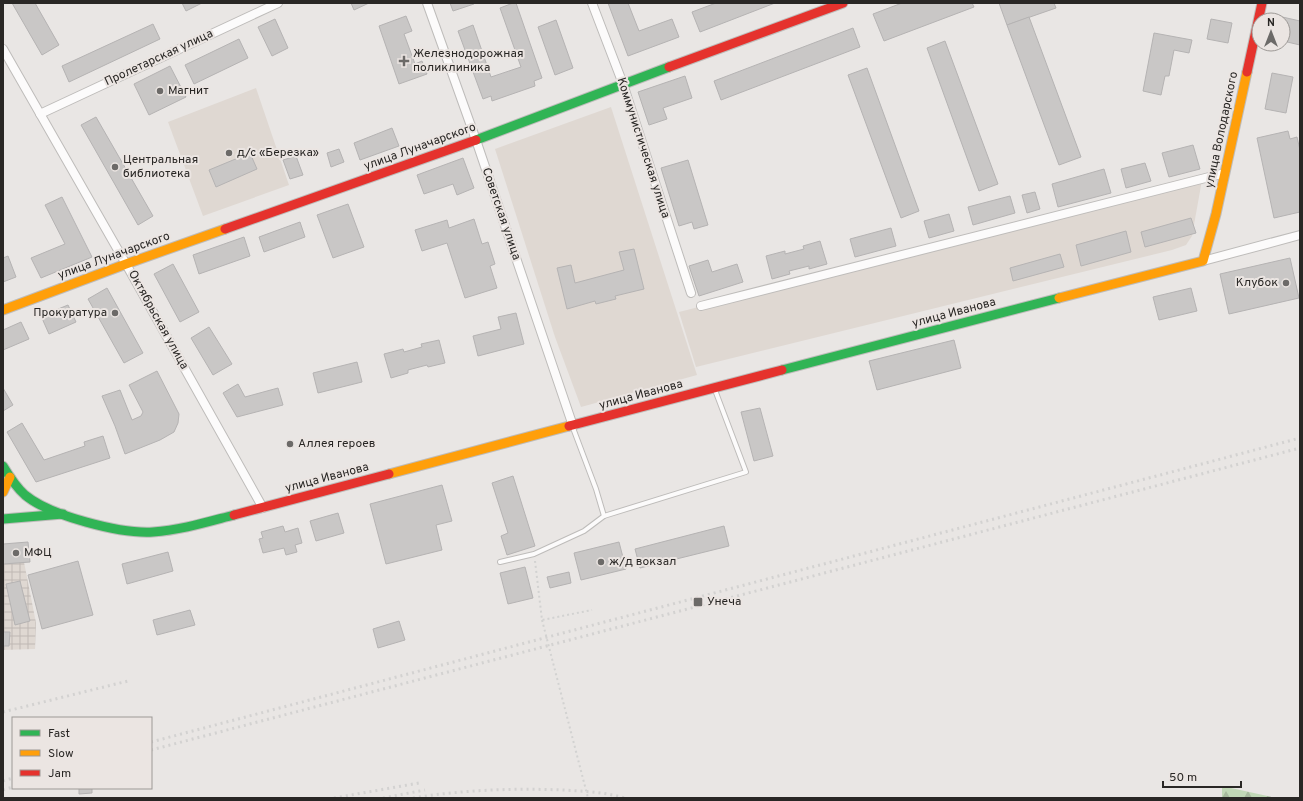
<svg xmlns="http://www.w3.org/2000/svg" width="1303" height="801" viewBox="0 0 1303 801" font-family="Overpass,sans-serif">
<defs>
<pattern id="industrial-grid" width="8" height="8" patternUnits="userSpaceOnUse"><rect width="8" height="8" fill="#dfd8d2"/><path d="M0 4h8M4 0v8" fill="none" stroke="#bfb9b4"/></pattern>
<pattern id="forest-firs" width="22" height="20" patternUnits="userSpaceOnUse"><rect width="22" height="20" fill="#c1d8b7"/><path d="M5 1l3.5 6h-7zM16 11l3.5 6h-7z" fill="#a6b99d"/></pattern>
</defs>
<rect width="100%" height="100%" fill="#e9e6e4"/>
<g fill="#dfd8d2">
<polygon points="256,88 289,185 203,216 168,122"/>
<polygon points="611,107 697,375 581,407 555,337 495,149"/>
<polygon points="1202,180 1192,236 1186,245 1172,250 696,367 679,312"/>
</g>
<polygon fill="url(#industrial-grid)" points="23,557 36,623 35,649 3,650 3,559"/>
<polygon fill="url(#forest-firs)" points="1222,786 1276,798 1222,798"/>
<g fill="#c9c7c6" stroke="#b5b3b3">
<polygon points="12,3 35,3 59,45 42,55"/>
<polygon points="182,3 202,3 186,11"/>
<polygon points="351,3 369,3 354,10"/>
<polygon points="450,3 474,3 474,4 453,11"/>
<polygon points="513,3 516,3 542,78 534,81 535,86 492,101 491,96 483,99 458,31 473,25 491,77 521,67 500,8"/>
<polygon points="608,3 628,3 639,31 672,19 679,37 628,56"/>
<polygon points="716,3 775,3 700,32 692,12"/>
<polygon points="902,3 972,3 974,7 884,41 873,14"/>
<polygon points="999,3 1054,3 1056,8 1007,25"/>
<polygon points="406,16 412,31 404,34 415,64 422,61 427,74 399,84 379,26"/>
<polygon points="1278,16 1300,21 1300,45 1283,41 1283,20 1277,20"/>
<polygon points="1029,17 1081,157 1059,165 1007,25"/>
<polygon points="275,19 288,48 272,56 258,27"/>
<polygon points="1211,19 1232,23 1228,43 1207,39"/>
<polygon points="556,20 573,68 555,75 538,27"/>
<polygon points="153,24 160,39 69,82 62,66"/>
<polygon points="853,28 860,47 721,100 714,81"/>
<polygon points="1154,33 1192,40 1189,53 1174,50 1169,76 1165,76 1161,95 1143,91"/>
<polygon points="239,39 248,58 194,84 185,65"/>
<polygon points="945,41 998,184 979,191 927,48"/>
<polygon points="170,66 186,97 149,115 134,84"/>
<polygon points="867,68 919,211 901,218 848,75"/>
<polygon points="1272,73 1293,77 1286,113 1265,109"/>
<polygon points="685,76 692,98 663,108 667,119 649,125 638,92"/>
<polygon points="96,117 153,216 138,225 81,125"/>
<polygon points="392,128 399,146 360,160 354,143"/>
<polygon points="1288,131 1290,139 1297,137 1300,150 1300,212 1274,218 1257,138"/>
<polygon points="1193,145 1200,169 1169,177 1162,153"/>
<polygon points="339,149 344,162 331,167 327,153"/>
<polygon points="250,153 257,169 216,187 209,170"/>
<polygon points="296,156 303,175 290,179 283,160"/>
<polygon points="463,158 474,188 457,195 453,184 424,194 417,175"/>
<polygon points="688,160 708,225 694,229 692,222 679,226 661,168"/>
<polygon points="1145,163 1151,181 1126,188 1121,169"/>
<polygon points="1104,169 1111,193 1058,207 1052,184"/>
<polygon points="1035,192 1040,209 1027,213 1022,195"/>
<polygon points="1010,196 1015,213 973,225 968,207"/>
<polygon points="62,197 92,257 41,278 31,258 65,244 45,205"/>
<polygon points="348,204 364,247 333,258 317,215"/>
<polygon points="949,214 954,231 929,238 924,221"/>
<polygon points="1191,218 1196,233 1145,247 1141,232"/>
<polygon points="474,219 482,244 488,242 495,264 490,266 497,288 465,298 447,243 422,251 415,230 447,220 449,228"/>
<polygon points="300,222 305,237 264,252 259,237"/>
<polygon points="891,228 896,246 855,257 850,239"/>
<polygon points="1126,231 1131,252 1081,266 1076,245"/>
<polygon points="244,237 250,256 199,274 193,255"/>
<polygon points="820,241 827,264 809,269 809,266 789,271 790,274 772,279 766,256 785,251 785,254 804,249 803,246"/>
<polygon points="634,249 644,289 615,296 616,299 596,304 595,301 567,309 557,268 571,265 575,283 624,270 619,252"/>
<polygon points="1060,254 1064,267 1013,281 1010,268"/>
<polygon points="8,256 16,277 3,282 3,258"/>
<polygon points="1290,258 1299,298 1229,314 1220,274"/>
<polygon points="708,260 712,272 737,264 743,282 699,296 689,266"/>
<polygon points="173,264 199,312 180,322 154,274"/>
<polygon points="107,288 143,353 124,363 88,299"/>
<polygon points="1191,288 1197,311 1159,320 1153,297"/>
<polygon points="68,305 76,322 49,334 41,316"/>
<polygon points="516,313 524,344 478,356 473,336 501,329 498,317"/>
<polygon points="21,322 29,339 3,350 3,330"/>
<polygon points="209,327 232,364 213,375 191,338"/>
<polygon points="439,340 445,363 428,367 427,365 408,370 408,373 391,378 384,354 403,349 404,352 422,347 421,344"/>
<polygon points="954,340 961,368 877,390 869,361"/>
<polygon points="357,362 362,382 318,393 313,373"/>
<polygon points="157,371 179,414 178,423 174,432 160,440 125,454 115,426 102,396 120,390 132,420 141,416 143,412 129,385"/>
<polygon points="238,384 245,397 278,388 283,405 237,417 223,393"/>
<polygon points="3,388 13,405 3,411"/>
<polygon points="760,408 773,456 754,461 741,412"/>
<polygon points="22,423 44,460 85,446 84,442 103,436 110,458 36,482 7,432"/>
<polygon points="513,476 535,546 507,555 501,536 508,533 492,483"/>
<polygon points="442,485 452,521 436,525 442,550 386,564 370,504"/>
<polygon points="338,513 344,533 316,541 310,521"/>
<polygon points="283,526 285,532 298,528 302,543 295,545 297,552 286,555 284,548 263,553 259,539 263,538 261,532"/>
<polygon points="724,526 729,546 640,568 635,549"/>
<polygon points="28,542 30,562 3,564 3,544"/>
<polygon points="619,542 626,569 581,580 574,553"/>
<polygon points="168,552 173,571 127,584 122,564"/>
<polygon points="78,561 93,615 42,629 28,575"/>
<polygon points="525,567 533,598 508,604 500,573"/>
<polygon points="569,572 571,583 550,588 547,577"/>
<polygon points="20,581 30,621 15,625 6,584"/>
<polygon points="190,610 195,625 157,635 153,620"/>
<polygon points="399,621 405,640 378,648 373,629"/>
<polygon points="3,632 10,632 9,646 3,646"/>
<polygon points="79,788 92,788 92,793 79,794"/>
</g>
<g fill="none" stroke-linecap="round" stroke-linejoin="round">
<g stroke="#bebcba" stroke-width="6">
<g id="lane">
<polyline points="573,428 596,489 604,516"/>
<polyline points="500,562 534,554 584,531 604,516 746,472 715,390"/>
</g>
</g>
<g stroke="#bebcba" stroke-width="10">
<g id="street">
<polyline points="427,3 476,140 573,426"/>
<polyline points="592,3 623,84 691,293"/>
<polyline points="3,49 126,264 263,508"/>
<polyline points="40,114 278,3"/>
<polyline points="1203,261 1300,235"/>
<polyline points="701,306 1225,173"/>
</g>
</g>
<g stroke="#bebcba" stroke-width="11">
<g id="fast">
<polyline points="476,140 669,67"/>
<polyline points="782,370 1059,298"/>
<path d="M3,466C9,476 16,487 25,495C50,516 121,534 153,532C181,530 207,522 234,515"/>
<polyline points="3,519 63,514"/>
</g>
</g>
<g stroke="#bebcba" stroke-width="11">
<g id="slow">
<polyline points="1059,298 1203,261 1216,214 1247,72"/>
<polyline points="3,310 126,264 225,229"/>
<polyline points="389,474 569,426"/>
<polyline points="3,492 10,477"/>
</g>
</g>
<g stroke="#bebcba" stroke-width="11">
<g id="jam">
<polyline points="669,67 843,3"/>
<polyline points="1247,72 1262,3"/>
<polyline points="225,229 476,140"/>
<polyline points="569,426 782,370"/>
<polyline points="234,515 389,474"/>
</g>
</g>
<polyline stroke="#d2d2d1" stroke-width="2" stroke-dasharray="2 3" stroke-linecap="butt" points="535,561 542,620 592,610"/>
<use href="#lane" stroke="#fcfbfb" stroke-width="4"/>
<use href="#street" stroke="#fcfbfb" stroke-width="8"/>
<use href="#fast" stroke="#30b455" stroke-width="9"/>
<use href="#slow" stroke="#ff9f0a" stroke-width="9"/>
<use href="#jam" stroke="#e5322d" stroke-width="9"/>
<g stroke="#d3d2d1" stroke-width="3" stroke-dasharray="2 4" stroke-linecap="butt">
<polyline points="3,712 128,681"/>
<polyline points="151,742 1300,438"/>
<polyline points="151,750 1300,448"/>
<polyline points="3,781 13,778"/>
<polyline points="3,790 13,787"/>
<polyline points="334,798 419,783"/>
<polyline points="383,798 425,790"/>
<path d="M413,798C462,790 512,788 562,790C583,791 604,792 625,798"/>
</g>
<polyline stroke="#d2d2d1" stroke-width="2" stroke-dasharray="2 3" stroke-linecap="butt" points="542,620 588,798"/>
</g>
<g fill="#6c6a68" stroke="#ebe5e2" stroke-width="1.5">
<path d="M402 55h4v4h4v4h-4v4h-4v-4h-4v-4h4z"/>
<circle cx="160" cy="91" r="4"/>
<circle cx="229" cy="153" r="4"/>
<circle cx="115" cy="167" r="4"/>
<circle cx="1286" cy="283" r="4"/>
<circle cx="115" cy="313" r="4"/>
<circle cx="290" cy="444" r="4"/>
<circle cx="16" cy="553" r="4"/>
<circle cx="601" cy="562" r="4"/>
<rect x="693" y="597" width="10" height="10" rx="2"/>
</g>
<g text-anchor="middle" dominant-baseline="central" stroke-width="4" stroke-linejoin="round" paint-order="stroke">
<g font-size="12" fill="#292725" stroke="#ebe5e2" text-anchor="start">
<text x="413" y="54">Железнодорожная<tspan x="413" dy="14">поликлиника</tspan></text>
<text x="168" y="91">Магнит</text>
<text x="237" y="153">д/с «Березка»</text>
<text x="123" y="160">Центральная<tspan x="123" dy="14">библиотека</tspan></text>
<text x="1278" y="283" text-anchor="end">Клубок</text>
<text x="107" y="313" text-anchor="end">Прокуратура</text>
<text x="298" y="444">Аллея героев</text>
<text x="24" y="553">МФЦ</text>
<text x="609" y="562">ж/д вокзал</text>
<text x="707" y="602">Унеча</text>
</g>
<g font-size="12" fill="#292725" stroke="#ebe5e2">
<text transform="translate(159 58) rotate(-25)">Пролетарская улица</text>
<text transform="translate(1222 130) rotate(-78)">улица Володарского</text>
<text transform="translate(420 147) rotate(-20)">улица Луначарского</text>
<text transform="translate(643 148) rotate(72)">Коммунистическая улица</text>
<text transform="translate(501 214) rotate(71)">Советская улица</text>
<text transform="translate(114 256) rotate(-20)">улица Луначарского</text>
<text transform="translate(954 313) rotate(-15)">улица Иванова</text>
<text transform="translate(158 320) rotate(61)">Октябрьская улица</text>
<text transform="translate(641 395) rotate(-15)">улица Иванова</text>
<text transform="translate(327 478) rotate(-15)">улица Иванова</text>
</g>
</g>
<rect width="1303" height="801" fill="none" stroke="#292725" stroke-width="8"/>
<rect x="12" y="717" width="140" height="72" fill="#ebe5e2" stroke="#9d9996"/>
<rect x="20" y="730" width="20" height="6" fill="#30b455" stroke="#9d9996"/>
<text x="48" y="737" font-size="12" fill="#292725">Fast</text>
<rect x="20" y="750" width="20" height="6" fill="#ff9f0a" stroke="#9d9996"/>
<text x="48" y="757" font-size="12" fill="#292725">Slow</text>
<rect x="20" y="770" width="20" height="6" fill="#e5322d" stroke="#9d9996"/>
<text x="48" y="777" font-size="12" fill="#292725">Jam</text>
<g transform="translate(1271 32)"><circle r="19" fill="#ebe5e2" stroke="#9d9996"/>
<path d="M0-3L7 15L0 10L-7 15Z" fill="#6c6a68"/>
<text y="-6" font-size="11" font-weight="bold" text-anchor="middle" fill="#292725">N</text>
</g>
<path d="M1163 781v6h78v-6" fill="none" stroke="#292725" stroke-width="2"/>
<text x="1169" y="781" font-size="12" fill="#292725" stroke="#ebe5e2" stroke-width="3" paint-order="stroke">50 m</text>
</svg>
